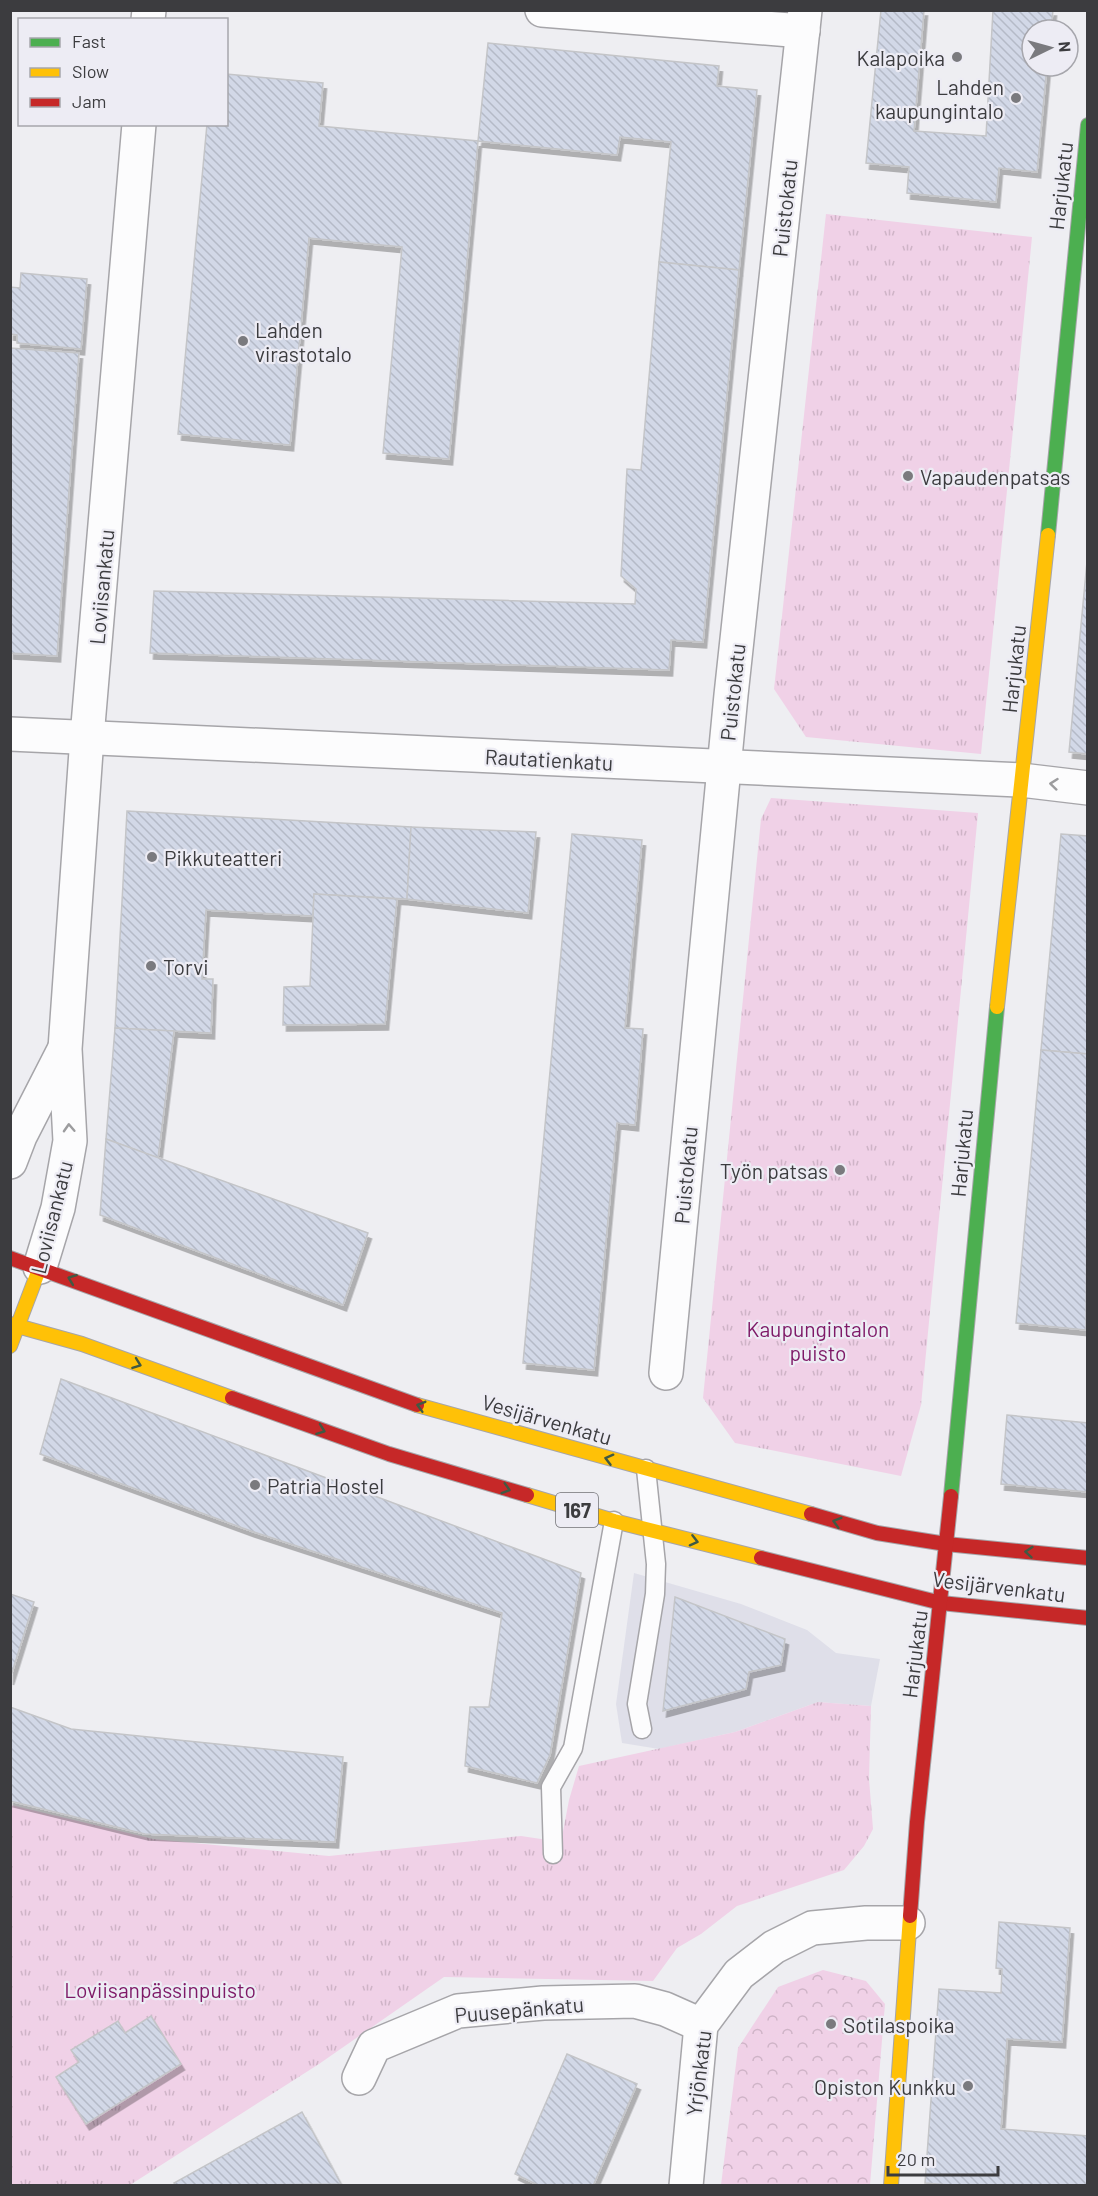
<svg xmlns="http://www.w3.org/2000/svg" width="1098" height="2196" viewBox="0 0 1098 2196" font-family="Barlow,sans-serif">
<defs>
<pattern id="forest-crowns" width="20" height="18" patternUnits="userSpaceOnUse" patternTransform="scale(1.5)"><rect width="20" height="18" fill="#f0d1e7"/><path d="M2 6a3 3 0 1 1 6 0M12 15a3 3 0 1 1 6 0" fill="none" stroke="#cfb4c7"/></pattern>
<pattern id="park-tufts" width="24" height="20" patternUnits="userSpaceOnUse" patternTransform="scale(1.5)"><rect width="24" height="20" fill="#f0d1e7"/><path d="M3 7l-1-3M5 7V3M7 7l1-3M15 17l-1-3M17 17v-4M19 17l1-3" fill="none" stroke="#cfb4c7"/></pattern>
<pattern id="building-back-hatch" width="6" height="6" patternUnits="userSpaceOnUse" patternTransform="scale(1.5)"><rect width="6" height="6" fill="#d2d8e7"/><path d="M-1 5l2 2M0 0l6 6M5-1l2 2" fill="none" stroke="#b5bac7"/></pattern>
<filter id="shadow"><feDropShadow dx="3.5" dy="6" stdDeviation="0" flood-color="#0004"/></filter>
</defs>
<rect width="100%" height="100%" fill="#eeeef2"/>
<polygon fill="#dfdfe9" points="634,1573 741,1604 807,1630 836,1653 880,1659 871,1706 818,1702 735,1732 659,1749 622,1743 616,1704"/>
<polygon fill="url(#forest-crowns)" points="823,1970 866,1981 885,2004 870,2185 721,2185 738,2048 778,1987"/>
<g fill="url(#park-tufts)">
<polygon points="826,214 1032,237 981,754 806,737 774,689"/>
<polygon points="771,798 978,813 921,1405 901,1476 735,1443 703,1398 761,819"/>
<polygon points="818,1702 871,1706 869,1779 873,1829 864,1846 844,1870 737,1906 701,1934 677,1948 653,1981 444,1977 319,2064 130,2185 11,2186 11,1805 153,1839 329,1856 521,1836 561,1842 569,1800 579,1766 735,1732"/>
</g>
<g fill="url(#building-back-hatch)" stroke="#c4c5c8" stroke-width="1.5" filter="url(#shadow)">
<polygon points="881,10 924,10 914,131 986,136 993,10 1053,10 1051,30 1032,30 1032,66 1047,66 1037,172 999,168 996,202 907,193 909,167 866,163"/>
<polygon points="488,43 719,66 717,86 757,90 739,270 659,262 671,142 620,137 617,155 478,141"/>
<polygon points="226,74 323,83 319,126 478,141 449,459 383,453 402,247 309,238 290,445 178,434 207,124 226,124"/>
<polygon points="659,262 739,270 703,642 671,640 669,670 150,653 154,591 635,604 636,589 621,576 627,469 641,470"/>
<polygon points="21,273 87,279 81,349 17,343 17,335 10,334 10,287 20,288"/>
<polygon points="10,348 79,353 57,656 10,653"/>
<polygon points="1088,551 1088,754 1069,752"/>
<polygon points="127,811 411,827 407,899 314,894 313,916 206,910 202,979 213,979 211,1033 115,1028"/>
<polygon points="411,827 536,832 528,913 407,899"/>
<polygon points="572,834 642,840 625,1028 643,1029 638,1091 635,1125 617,1123 594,1370 523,1363"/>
<polygon points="1061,834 1088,836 1088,1054 1041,1050"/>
<polygon points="314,894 397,899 385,1024 283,1025 284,987 310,986"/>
<polygon points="115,1028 174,1031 158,1158 106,1139"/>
<polygon points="1041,1050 1088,1054 1086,1330 1016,1323"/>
<polygon points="106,1139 368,1233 343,1305 100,1215"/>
<polygon points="61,1379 581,1573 550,1755 537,1783 465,1766 470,1707 489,1707 502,1613 251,1531 40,1454"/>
<polygon points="1007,1415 1088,1423 1088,1492 1001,1484"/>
<polygon points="10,1594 34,1602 10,1679"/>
<polygon points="675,1597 785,1639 781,1665 749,1672 746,1689 663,1711"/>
<polygon points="10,1707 71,1729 343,1757 335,1842 145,1834 10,1801"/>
<polygon points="999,1922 1070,1928 1062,2042 1007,2039 1001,2129 1088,2136 1088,2186 962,2186 925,2183 939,1989 1001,1993 1002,1969 996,1968"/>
<polygon points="151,2016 181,2064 86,2124 56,2077 79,2062 71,2050 118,2021 125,2033"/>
<polygon points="567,2054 637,2084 593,2186 540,2186 515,2174"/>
<polygon points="302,2112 341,2184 176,2186 174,2183"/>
</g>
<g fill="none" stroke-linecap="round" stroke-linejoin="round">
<g stroke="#a6a5a9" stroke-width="21">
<g id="lane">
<polyline points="642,1729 637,1704 655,1594 656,1564 646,1469"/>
<polyline points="553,1854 551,1787 573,1748 614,1521"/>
</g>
</g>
<g stroke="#a6a5a9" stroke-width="36">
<g id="street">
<polyline points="542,10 803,31"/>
<polyline points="148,20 149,10"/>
<polyline points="10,734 1021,780 1088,788"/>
<polyline points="10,1162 20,1136 64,1050"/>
<polyline points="40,1267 58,1208 70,1141 65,1049 87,737 139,124"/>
<polyline points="666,1373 731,695 805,10"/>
<polyline points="359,2078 374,2046 458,2011 543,2003 635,2001 665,2009 701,2025"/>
<polyline points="686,2186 701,2025 739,1974 774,1947 812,1928 866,1923 908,1923"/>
</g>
</g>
<g stroke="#a6a5a9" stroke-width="16">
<g id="fast">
<polyline points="1048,535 1088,125"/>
<polyline points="951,1496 997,1007"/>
</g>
</g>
<g stroke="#a6a5a9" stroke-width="16">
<g id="slow">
<polyline points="997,1007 1048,535"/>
<polyline points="10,1324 82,1344 232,1398"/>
<polyline points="10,1346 40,1267"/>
<polyline points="417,1405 811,1514"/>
<polyline points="527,1495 614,1521 761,1558"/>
<polyline points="891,2186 910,1916"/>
</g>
</g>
<g stroke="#a6a5a9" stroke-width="16">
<g id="jam">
<polyline points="10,1258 417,1405"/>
<polyline points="232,1398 389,1454 527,1495"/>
<polyline points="811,1514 877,1533 946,1544 1088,1558"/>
<polyline points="761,1558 941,1603 1088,1618"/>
<polyline points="910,1916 917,1822 951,1496"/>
</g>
</g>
<use href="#lane" stroke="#fcfcfd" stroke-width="18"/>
<use href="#street" stroke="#fcfcfd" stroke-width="33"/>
<use href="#fast" stroke="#4caf50" stroke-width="14"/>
<use href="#slow" stroke="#ffc107" stroke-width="14"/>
<use href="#jam" stroke="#c62828" stroke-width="14"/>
</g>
<defs><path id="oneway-chevron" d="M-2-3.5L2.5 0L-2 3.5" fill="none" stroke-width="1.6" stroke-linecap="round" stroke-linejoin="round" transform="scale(1.5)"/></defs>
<g stroke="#9c9c9e">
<use href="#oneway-chevron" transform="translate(1054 784) rotate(-174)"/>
<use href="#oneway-chevron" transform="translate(69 1128) rotate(-93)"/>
</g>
<g stroke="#405943">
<use href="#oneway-chevron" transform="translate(72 1279) rotate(-159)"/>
<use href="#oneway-chevron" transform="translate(137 1364) rotate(20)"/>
<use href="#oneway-chevron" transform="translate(421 1406) rotate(-164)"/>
<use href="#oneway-chevron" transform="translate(321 1430) rotate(20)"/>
<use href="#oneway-chevron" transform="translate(609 1459) rotate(-165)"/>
<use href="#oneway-chevron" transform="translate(506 1489) rotate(17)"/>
<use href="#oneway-chevron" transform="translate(837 1522) rotate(-164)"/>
<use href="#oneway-chevron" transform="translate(694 1541) rotate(14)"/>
<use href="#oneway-chevron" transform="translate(1029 1552) rotate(-175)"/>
</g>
<g fill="#7a7a7e" stroke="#edecf4" stroke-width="2">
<circle cx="957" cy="57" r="6"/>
<circle cx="1016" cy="98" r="6"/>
<circle cx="243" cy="341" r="6"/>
<circle cx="908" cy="476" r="6"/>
<circle cx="152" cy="857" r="6"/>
<circle cx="151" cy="966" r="6"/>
<circle cx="840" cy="1170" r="6"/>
<circle cx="255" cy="1485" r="6"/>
<circle cx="831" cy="2024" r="6"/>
<circle cx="968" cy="2086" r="6"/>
</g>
<g text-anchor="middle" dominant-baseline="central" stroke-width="4.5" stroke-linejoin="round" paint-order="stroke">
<rect fill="#edecf4" stroke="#717175" stroke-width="1.5" x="556" y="1493" width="42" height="34" rx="4.5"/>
<g font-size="20" font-weight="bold" fill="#3c3c3f">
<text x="577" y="1510">167</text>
</g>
<g font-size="21" fill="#3c3c3f" stroke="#edecf4" text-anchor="start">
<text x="945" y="57" text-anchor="end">Kalapoika</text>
<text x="1004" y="86" text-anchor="end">Lahden<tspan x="1004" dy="24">kaupungintalo</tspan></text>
<text x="255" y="329">Lahden<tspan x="255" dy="24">virastotalo</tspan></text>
<text x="920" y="476">Vapaudenpatsas</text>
<text x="164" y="857">Pikkuteatteri</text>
<text x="163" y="966">Torvi</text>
<text x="828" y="1170" text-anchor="end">Työn patsas</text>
<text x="267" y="1485">Patria Hostel</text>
<text x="843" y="2024">Sotilaspoika</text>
<text x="956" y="2086" text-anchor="end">Opiston Kunkku</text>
</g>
<g font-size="21" fill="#3c3c3f" stroke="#edecf4">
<text transform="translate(1060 186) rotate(-84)">Harjukatu</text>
<text transform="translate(784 208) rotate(-84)">Puistokatu</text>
<text transform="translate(101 587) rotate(-85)">Loviisankatu</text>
<text transform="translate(1013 669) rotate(-84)">Harjukatu</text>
<text transform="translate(732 692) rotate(-84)">Puistokatu</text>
<text transform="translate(549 759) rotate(3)">Rautatienkatu</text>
<text transform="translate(961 1153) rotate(-85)">Harjukatu</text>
<text transform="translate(685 1175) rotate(-85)">Puistokatu</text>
<text transform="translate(51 1217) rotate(-76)">Loviisankatu</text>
<text transform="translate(547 1419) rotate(16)">Vesijärvenkatu</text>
<text transform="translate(999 1586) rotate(7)">Vesijärvenkatu</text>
<text transform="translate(914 1654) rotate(-83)">Harjukatu</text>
<text transform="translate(519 2009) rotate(-5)">Puusepänkatu</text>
<text transform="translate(698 2073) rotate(-83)">Yrjönkatu</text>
</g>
<g font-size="21" fill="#7e1967" stroke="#edecf4">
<text x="818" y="1328">Kaupungintalon<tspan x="818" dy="24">puisto</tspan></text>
<text x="160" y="1989">Loviisanpässinpuisto</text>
</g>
</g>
<rect width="1098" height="2196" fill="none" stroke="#3c3c3f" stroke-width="24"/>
<rect x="18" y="18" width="210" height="108" fill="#edecf4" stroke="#a6a6ac" stroke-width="1.5"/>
<rect x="30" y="38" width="30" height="9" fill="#4caf50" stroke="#a6a6ac" stroke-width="1.5"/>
<text x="72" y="48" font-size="18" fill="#3c3c3f">Fast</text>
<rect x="30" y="68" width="30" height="9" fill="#ffc107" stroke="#a6a6ac" stroke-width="1.5"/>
<text x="72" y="78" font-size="18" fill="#3c3c3f">Slow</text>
<rect x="30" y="98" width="30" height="9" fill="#c62828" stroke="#a6a6ac" stroke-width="1.5"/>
<text x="72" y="108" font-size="18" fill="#3c3c3f">Jam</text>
<g transform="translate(1050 48) rotate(85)"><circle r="28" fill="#edecf4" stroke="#a6a6ac" stroke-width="1.5"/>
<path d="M0-4.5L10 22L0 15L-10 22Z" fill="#7a7a7e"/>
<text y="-9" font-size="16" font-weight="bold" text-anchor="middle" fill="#3c3c3f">N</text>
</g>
<path d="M888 2166v9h110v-9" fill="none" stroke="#3c3c3f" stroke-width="3"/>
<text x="897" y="2166" font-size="18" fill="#3c3c3f" stroke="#edecf4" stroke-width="4.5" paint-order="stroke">20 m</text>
</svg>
